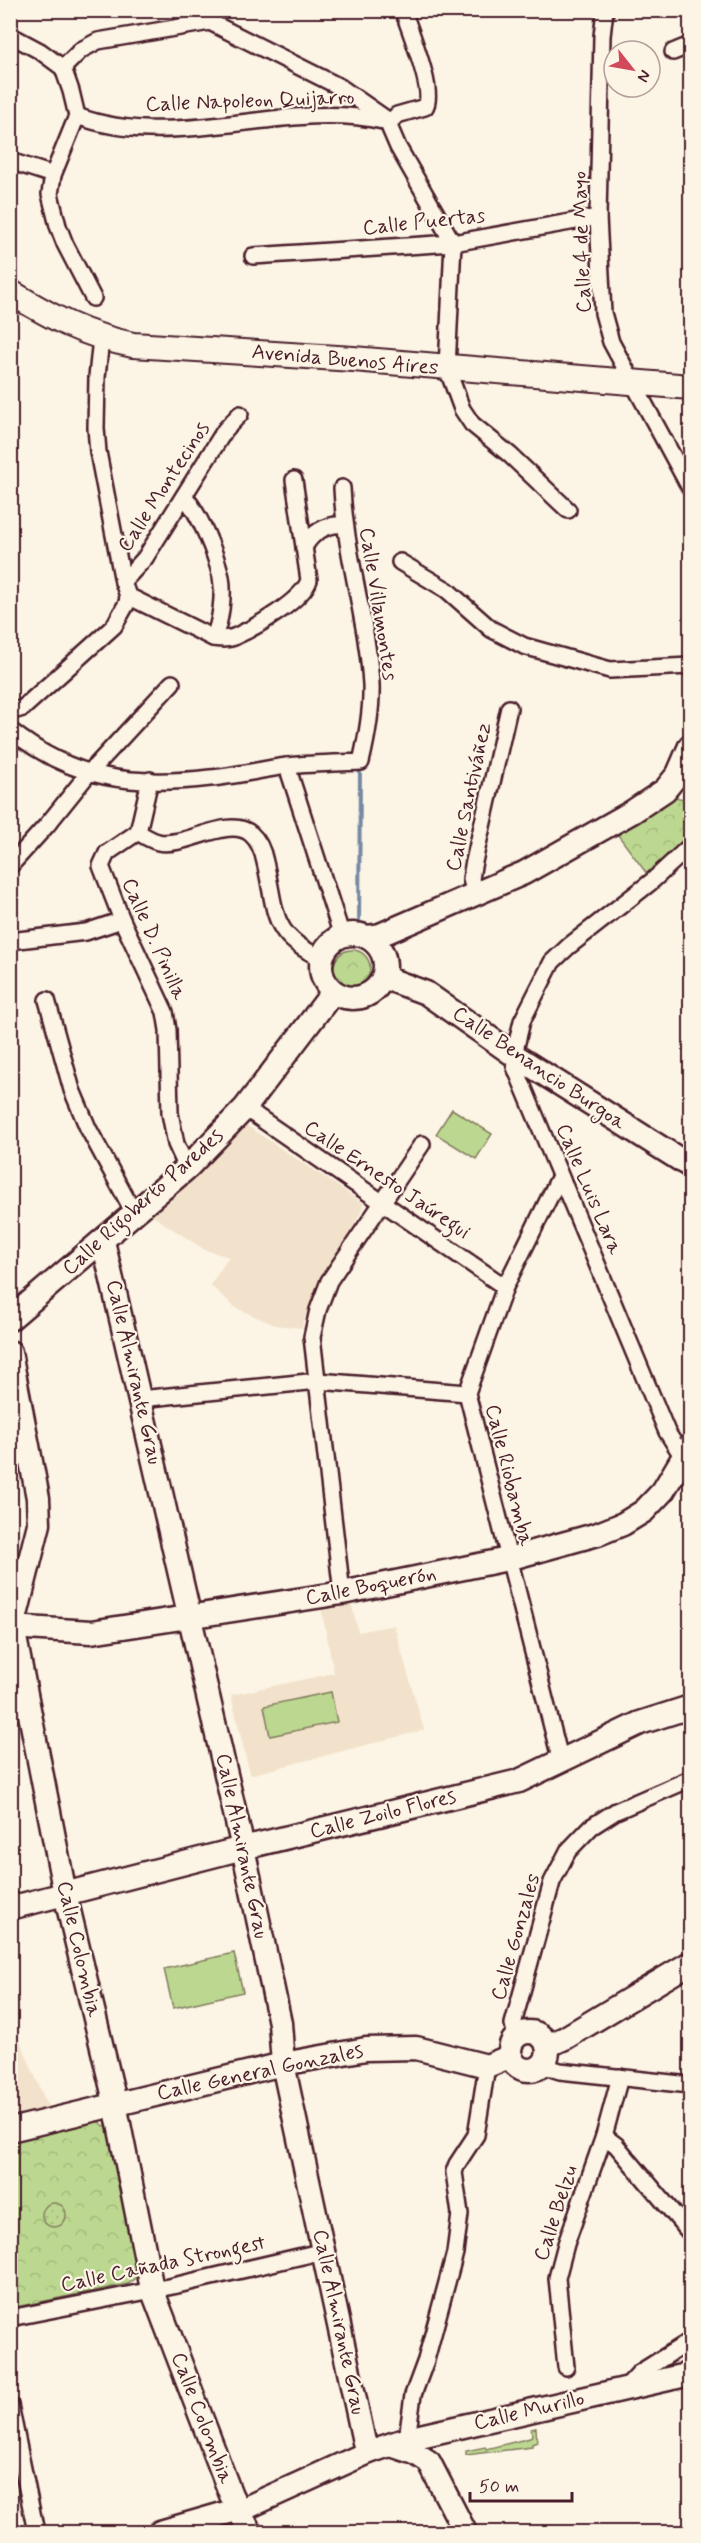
<svg xmlns="http://www.w3.org/2000/svg" width="701" height="2543" viewBox="0 0 701 2543" font-family="Mynerve,sans-serif">
<defs>
<pattern id="grass-tufts" width="24" height="20" patternUnits="userSpaceOnUse" patternTransform="scale(1.5)"><rect width="24" height="20" fill="#bcd890"/><path d="M3 7l-1-3M5 7V3M7 7l1-3M15 17l-1-3M17 17v-4M19 17l1-3" fill="none" stroke="#a3b97c"/></pattern>
<pattern id="park-crowns" width="20" height="18" patternUnits="userSpaceOnUse" patternTransform="scale(1.5)"><rect width="20" height="18" fill="#bcd890"/><path d="M2 6a3 3 0 1 1 6 0M12 15a3 3 0 1 1 6 0" fill="none" stroke="#a3b97c"/></pattern>
<pattern id="garden-dots" width="8" height="8" patternUnits="userSpaceOnUse" patternTransform="scale(1.5)"><rect width="8" height="8" fill="#bcd890"/><path d="M2 2h.1M6 6h.1" fill="none" stroke="#a3b97c" stroke-width="1.8" stroke-linecap="round"/></pattern>
</defs>
<rect width="100%" height="100%" fill="#fcf5e5"/>
<filter id="ink" filterUnits="userSpaceOnUse"><feTurbulence type="fractalNoise" baseFrequency=".0167" numOctaves="2"/><feDisplacementMap in="SourceGraphic" scale="12" xChannelSelector="R" yChannelSelector="G"/><feConvolveMatrix kernelMatrix="1 2 1 2 8 2 1 2 1" color-interpolation-filters="sRGB"/></filter>
<g filter="url(#ink)">
<g fill="#f2e2cb">
<polygon points="246,1125 363,1203 362,1210 304,1319 302,1328 275,1325 236,1308 210,1285 229,1257 205,1250 151,1215"/>
<polygon points="351,1601 358,1632 394,1625 424,1730 250,1775 231,1695 334,1673 321,1607"/>
<polygon points="19,2038 48,2107 11,2116 11,2040"/>
</g>
<polygon fill="url(#grass-tufts)" stroke="#837c5e" stroke-width="1.5" points="536,2428 537,2442 532,2444 532,2447 466,2455 466,2451 485,2447 486,2449 530,2438 532,2435 531,2429"/>
<g fill="url(#park-crowns)" stroke="#837c5e" stroke-width="1.5">
<polygon points="674,797 690,800 690,838 647,874 618,835"/>
<circle cx="352" cy="968" r="18"/>
<polygon points="97,2121 109,2129 138,2271 135,2279 128,2284 11,2308 10,2139"/>
</g>
<circle fill="url(#garden-dots)" stroke="#837c5e" stroke-width="1.5" cx="54" cy="2215" r="12"/>
<g fill="#bcd890" stroke="#837c5e" stroke-width="1.5">
<polygon points="452,1109 492,1134 476,1159 436,1134"/>
<polygon points="331,1692 337,1722 270,1736 264,1706"/>
<polygon points="234,1953 243,1992 173,2008 164,1969"/>
</g>
<g fill="none" stroke-linecap="round" stroke-linejoin="round">
<polyline stroke="#7689a4" stroke-width="4" points="359,932 360,766"/>
<g stroke="#4a1f2b" stroke-width="20">
<g id="street">
<polyline points="605,10 602,36 598,217 603,313 611,342 690,488"/>
<polyline points="10,35 40,51 63,68 71,91 77,116 53,175 50,194 58,226 65,244 93,298"/>
<polyline points="673,52 690,45"/>
<polyline points="63,68 81,50 98,41 210,22 340,87 386,119 398,147 453,243 447,368 462,409 472,424 510,455 568,510"/>
<path d="M77,116C175,153 285,99 383,121"/>
<path d="M389,123L397,115L425,107C436,93 409,29 403,10"/>
<polyline points="10,161 53,175"/>
<polyline points="253,256 453,243 598,217"/>
<path d="M184,496C200,514 216,554 221,577C224,594 221,623 213,638"/>
<path d="M304,548C310,534 327,523 343,525"/>
<polyline points="400,562 447,590 491,629 524,646 610,670 690,666"/>
<polyline points="123,582 145,558 225,430 240,414"/>
<path d="M128,596L213,638C221,639 229,640 236,636C256,627 303,600 309,580L294,480"/>
<polyline points="10,712 23,708 114,626 127,603 128,596 123,582 98,452 96,428 97,377 101,338"/>
<path d="M10,730C73,780 133,787 210,778C236,776 262,769 288,766C312,763 337,763 361,762C367,737 372,711 371,684C367,618 345,554 342,488"/>
<polyline points="287,766 342,936"/>
<polyline points="150,780 138,832 107,853 101,866 122,920 165,1012 168,1030 170,1113 176,1144 187,1168"/>
<path d="M138,832C144,836 151,840 158,842C185,848 229,815 251,834C259,841 263,852 265,862C277,912 269,934 321,958"/>
<polyline points="10,866 47,825 88,774 172,683"/>
<polyline points="475,895 471,879 473,866 509,708"/>
<polyline points="10,941 86,932 122,920"/>
<polyline points="47,1000 72,1090 88,1128 134,1213"/>
<polyline points="245,1108 505,1287"/>
<polyline points="560,1176 505,1287 467,1393 561,1762"/>
<polyline points="140,1399 318,1381 467,1393"/>
<polyline points="690,1460 679,1451 667,1432 515,1067 514,1055 522,1021 552,962 569,946 651,882 690,846"/>
<polyline points="342,1593 312,1337 318,1310 329,1281 422,1144"/>
<polyline points="516,2037 513,2024 552,1882 568,1851 591,1827 616,1811 690,1779"/>
<polyline points="541,2065 560,2071 690,2085"/>
<polyline points="604,2136 616,2145 690,2233"/>
<polyline points="10,2318 173,2286 324,2251"/>
<polyline points="566,2367 557,2278 566,2244 604,2136 620,2077"/>
<polyline points="626,2387 639,2373 690,2341"/>
<polyline points="10,2405 36,2532"/>
<polyline points="407,2439 413,2395 426,2360 455,2253 460,2214 454,2172 457,2164 476,2135 487,2066"/>
</g>
</g>
<g stroke="#4a1f2b" stroke-width="27">
<g id="secondary">
<circle cx="353" cy="966" r="32"/>
<polyline points="367,937 380,935 524,873 632,812 665,790 678,774 690,746"/>
<polyline points="383,977 426,993 514,1055 690,1166"/>
<polyline points="103,1241 243,1848 280,2023 283,2064 364,2442 369,2452"/>
<polyline points="10,1319 187,1168 245,1108 333,992"/>
<polyline points="10,1352 38,1498 39,1524 13,1627 65,1894 112,2089 152,2289 231,2495 250,2532"/>
<polyline points="10,1627 91,1632 342,1593 508,1559 598,1534 623,1524 644,1511 663,1491 690,1446"/>
<polyline points="10,1908 243,1848 519,1781 640,1723 690,1707"/>
<circle cx="529" cy="2051" r="19"/>
<polyline points="547,2046 565,2038 690,1963"/>
<polyline points="10,2130 283,2064 366,2049 416,2048 487,2066 511,2056"/>
<polyline points="391,2445 415,2453 429,2462 465,2532"/>
<polyline points="160,2532 250,2506 369,2452 407,2439 690,2374"/>
</g>
</g>
<g stroke="#4a1f2b" stroke-width="28">
<path id="primary" d="M10,292C53,318 84,335 133,345L353,359L690,387"/>
</g>
<use href="#street" stroke="#fcf5e5" stroke-width="15"/>
<use href="#secondary" stroke="#fcf5e5" stroke-width="22"/>
<use href="#primary" stroke="#fcf5e5" stroke-width="24"/>
</g>
</g>
<g text-anchor="middle" dominant-baseline="central" stroke-width="4.5" stroke-linejoin="round" paint-order="stroke">
<g font-size="21" fill="#4a1f2b" stroke="#fcf5e5">
<text transform="translate(250 101) rotate(-2)">Calle Napoleon Quijarro</text>
<text transform="translate(424 222) rotate(-6)">Calle Puertas</text>
<text transform="translate(582 242) rotate(-92)">Calle 4 de Mayo</text>
<text transform="translate(345 360) rotate(5)">Avenida Buenos Aires</text>
<text transform="translate(164 487) rotate(-57)">Calle Montecinos</text>
<text transform="translate(378 604) rotate(81)">Calle Villamontes</text>
<text transform="translate(469 797) rotate(-78)">Calle Santiváñez</text>
<text transform="translate(154 939) rotate(66)">Calle D. Pinilla</text>
<text transform="translate(539 1068) rotate(34)">Calle Benancio Burgoa</text>
<text transform="translate(387 1180) rotate(34)">Calle Ernesto Jaúregui</text>
<text transform="translate(589 1189) rotate(67)">Calle Luis Lara</text>
<text transform="translate(143 1202) rotate(-42)">Calle Rigoberto Paredes</text>
<text transform="translate(134 1372) rotate(77)">Calle Almirante Grau</text>
<text transform="translate(509 1475) rotate(76)">Calle Riobamba</text>
<text transform="translate(371 1586) rotate(-11)">Calle Boquerón</text>
<text transform="translate(383 1814) rotate(-14)">Calle Zoilo Flores</text>
<text transform="translate(242 1846) rotate(78)">Calle Almirante Grau</text>
<text transform="translate(516 1937) rotate(-74)">Calle Gonzales</text>
<text transform="translate(79 1949) rotate(77)">Calle Colombia</text>
<text transform="translate(260 2072) rotate(-12)">Calle General Gonzales</text>
<text transform="translate(556 2213) rotate(-72)">Calle Belzu</text>
<text transform="translate(163 2264) rotate(-12)">Calle Cañada Strongest</text>
<text transform="translate(339 2322) rotate(78)">Calle Almirante Grau</text>
<text transform="translate(529 2411) rotate(-13)">Calle Murillo</text>
<text transform="translate(202 2418) rotate(69)">Calle Colombia</text>
</g>
</g>
<rect width="701" height="2543" fill="none" stroke="#fcf5e5" stroke-width="36"/>
<rect x="18" y="18" width="665" height="2507" fill="none" stroke="#4a1f2b" stroke-width="2" filter="url(#ink)"/>
<g transform="translate(632 69) rotate(121)"><circle r="28" fill="#fcf5e5" stroke="#b59f9b" stroke-width="1.5"/>
<path d="M0-4.5L10 22L0 15L-10 22Z" fill="#d1495b"/>
<text y="-9" font-size="16" font-weight="bold" text-anchor="middle" fill="#4a1f2b">N</text>
</g>
<path d="M470 2492v9h102v-9" fill="none" stroke="#4a1f2b" stroke-width="3"/>
<text x="479" y="2492" font-size="18" fill="#4a1f2b" stroke="#fcf5e5" stroke-width="4.5" paint-order="stroke">50 m</text>
</svg>
